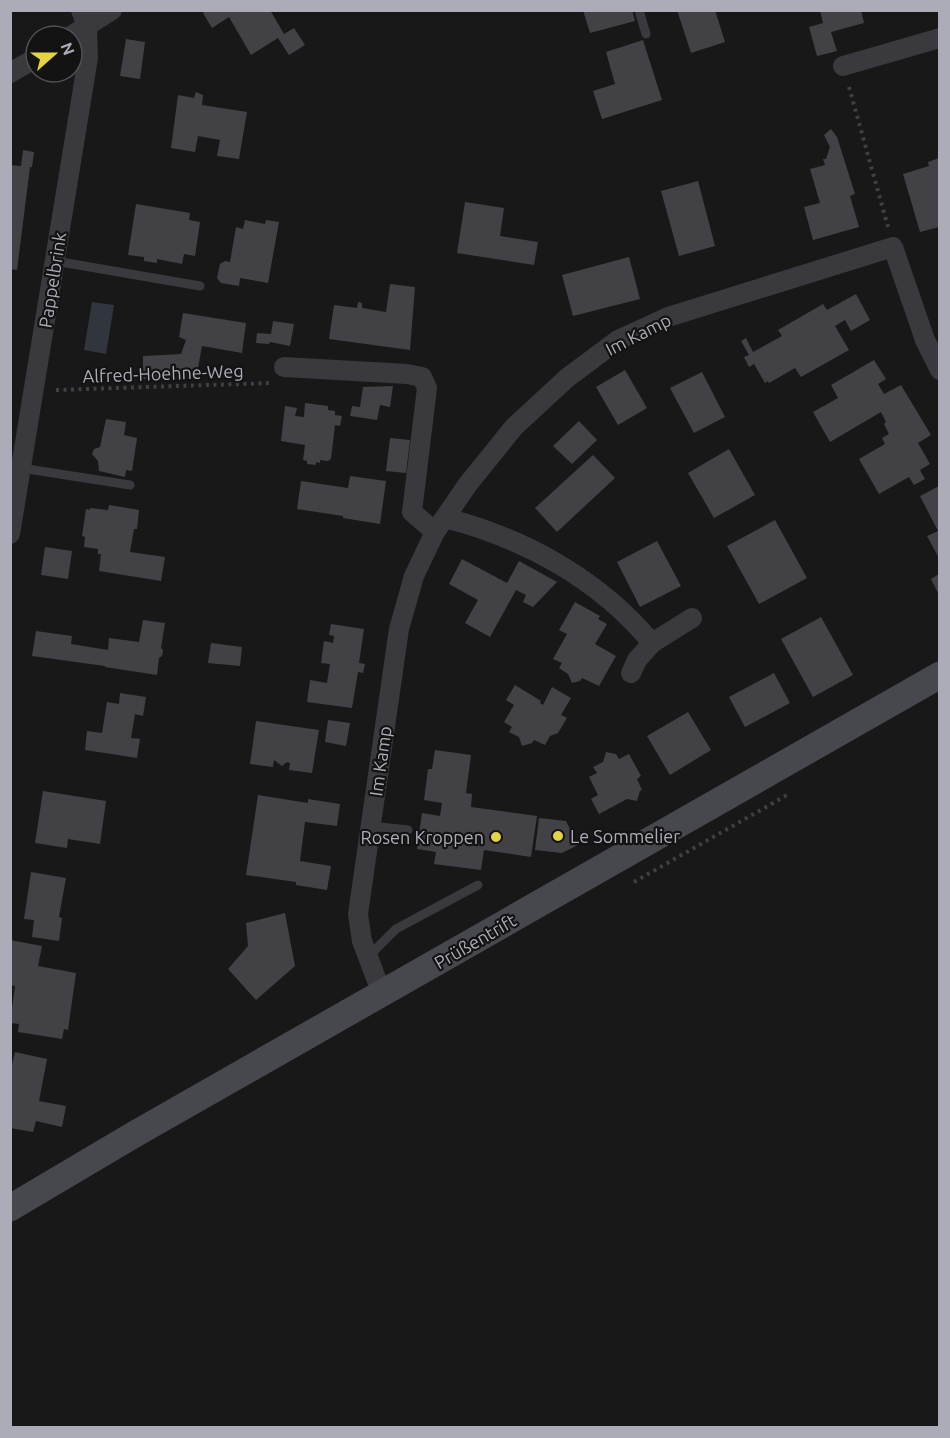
<svg xmlns="http://www.w3.org/2000/svg" width="950" height="1438" viewBox="0 0 950 1438" font-family="Ubuntu,sans-serif">
<rect width="100%" height="100%" fill="#181819"/>
<polygon fill="#31353e" points="92,302 114,305 106,354 84,350"/>
<g fill="#424246">
<polygon points="207,10 270,10 284,34 294,28 305,45 289,55 278,38 251,55 229,17 212,28 203,13"/>
<polygon points="583,10 632,10 635,21 590,33"/>
<polygon points="677,10 715,10 725,42 691,53"/>
<polygon points="820,10 861,10 864,23 831,32 837,51 817,56 809,27 823,23"/>
<polygon points="126,39 145,42 140,79 120,76"/>
<polygon points="643,40 662,100 602,119 593,91 615,84 606,52"/>
<polygon points="196,92 203,95 202,105 247,112 239,159 217,156 220,140 198,136 195,152 171,148 178,95 194,98"/>
<polygon points="831,129 837,137 855,194 850,196 859,227 813,240 804,207 820,203 810,169 825,165 823,159 826,159 830,147 824,135"/>
<polygon points="23,150 34,152 32,167 30,167 17,270 10,269 10,165 21,166"/>
<polygon points="939,158 939,227 920,232 903,174 929,166 928,162"/>
<polygon points="698,181 715,246 679,256 661,191"/>
<polygon points="465,202 504,208 500,236 538,242 534,265 457,253"/>
<polygon points="136,204 190,213 189,220 200,222 195,256 184,254 182,264 157,259 157,263 144,261 144,257 128,255"/>
<polygon points="245,220 265,224 266,220 279,222 268,283 240,278 239,286 221,283 217,278 220,264 225,261 230,262 236,227 243,229"/>
<polygon points="629,257 640,299 573,316 562,275"/>
<polygon points="390,284 415,287 410,350 329,339 334,305 357,308 358,302 362,303 362,308 386,312"/>
<polygon points="856,294 870,320 851,331 845,320 835,326 849,350 801,377 795,368 769,383 768,381 765,383 754,364 749,367 744,357 749,355 741,341 746,338 753,352 782,336 778,330 823,304 827,310"/>
<polygon points="183,313 246,323 242,353 202,346 198,368 201,369 199,378 143,379 143,356 181,354 186,340 179,337"/>
<polygon points="273,321 294,324 290,346 270,342 269,344 256,343 257,333 271,334"/>
<polygon points="874,360 886,379 878,384 884,394 901,385 931,435 918,443 930,464 920,470 925,479 914,485 909,477 879,494 859,459 885,444 882,438 889,434 884,424 886,422 881,412 830,442 813,412 838,398 831,385"/>
<polygon points="625,370 647,408 618,425 596,387"/>
<polygon points="702,372 725,417 694,433 670,388"/>
<polygon points="393,386 390,407 380,405 377,420 350,416 352,406 360,407 363,387"/>
<polygon points="305,403 328,406 328,410 335,411 335,415 342,416 340,426 335,425 331,459 328,461 320,460 320,463 316,462 316,465 307,464 307,461 303,460 305,445 281,441 285,406 297,408 295,416 304,417"/>
<polygon points="106,419 126,422 124,435 137,438 132,471 126,470 125,477 99,471 98,461 92,454 94,449 100,447"/>
<polygon points="579,421 597,440 572,464 553,446"/>
<polygon points="390,438 410,440 406,473 386,471"/>
<polygon points="729,449 755,495 714,518 688,473"/>
<polygon points="593,455 615,478 557,532 535,508"/>
<polygon points="350,476 386,481 380,524 343,518 343,516 297,509 301,481 348,488"/>
<polygon points="939,486 939,558 927,536 938,531 920,496"/>
<polygon points="109,505 139,510 137,529 134,529 130,552 165,557 161,581 99,571 101,554 98,554 98,549 84,547 85,537 82,536 86,509 90,510 90,508 108,510"/>
<polygon points="775,520 807,578 759,604 727,546"/>
<polygon points="657,541 681,586 640,607 617,562"/>
<polygon points="45,547 72,551 68,579 41,575"/>
<polygon points="462,559 507,583 519,561 557,582 533,607 523,602 526,595 516,590 490,637 465,623 478,600 449,584"/>
<polygon points="939,574 939,595 931,579"/>
<polygon points="575,602 600,616 598,619 607,624 595,644 616,656 599,686 582,678 580,681 572,683 568,674 559,668 562,663 553,659 567,634 559,630"/>
<polygon points="821,617 853,675 813,697 781,639"/>
<polygon points="143,620 165,623 161,648 163,650 162,656 159,658 157,675 105,667 105,666 32,656 36,631 72,636 71,644 108,650 109,638 139,642"/>
<polygon points="331,624 364,629 359,663 365,664 363,673 358,672 352,708 307,702 310,680 327,683 330,664 321,663 324,641 333,643 334,636 329,635"/>
<polygon points="211,643 242,647 240,666 208,663"/>
<polygon points="774,673 790,703 745,727 729,697"/>
<polygon points="515,685 541,701 540,703 543,705 552,687 571,698 561,715 567,718 558,733 550,736 545,745 534,740 532,743 522,746 519,737 509,732 512,727 504,722 514,705 506,700"/>
<polygon points="120,693 146,697 143,716 135,714 131,738 140,739 137,758 85,750 87,731 102,733 107,702 119,704"/>
<polygon points="688,712 711,750 670,775 647,736"/>
<polygon points="328,720 350,723 346,746 325,742"/>
<polygon points="256,721 319,730 312,773 289,770 290,763 287,762 282,766 274,760 273,767 250,764"/>
<polygon points="435,750 471,755 466,793 472,794 471,807 537,816 531,857 484,850 481,870 434,864 436,852 417,849 422,813 440,816 442,803 424,800 428,769 432,769"/>
<polygon points="606,752 616,754 619,759 629,754 641,776 637,779 642,790 640,791 637,801 627,799 599,814 591,799 598,795 589,777 597,773 593,767 603,762"/>
<polygon points="43,791 106,801 100,844 68,839 67,848 35,843"/>
<polygon points="258,795 308,803 308,799 340,804 337,826 305,822 300,861 331,866 327,890 296,885 296,882 246,875"/>
<polygon points="539,818 566,821 578,845 562,853 535,850"/>
<polygon points="31,872 66,878 59,917 62,918 59,941 32,937 34,920 24,919"/>
<polygon points="285,913 295,966 256,1000 228,969 248,946 246,923"/>
<polygon points="10,940 42,946 38,966 76,973 68,1030 64,1029 62,1039 18,1032 19,1024 10,1023 15,986 10,985"/>
<polygon points="15,1052 47,1059 39,1101 66,1106 62,1127 36,1121 33,1132 10,1128 10,1073"/>
</g>
<g fill="none" stroke-linecap="round" stroke-linejoin="round">
<g stroke="#3f3f45" stroke-width="4" stroke-dasharray="3 4.5" stroke-linecap="butt">
<polyline points="849,87 888,227"/>
<polyline points="56,390 271,383"/>
<polyline points="634,882 789,794"/>
</g>
<g stroke="#39393e" stroke-width="9">
<polyline points="639,10 646,34"/>
<polyline points="55,261 200,286"/>
<polyline points="21,468 130,485"/>
<polyline points="371,826 408,830"/>
<polyline points="368,957 396,929 478,885"/>
</g>
<g stroke="#39393e" stroke-width="20">
<polyline points="71,36 112,10"/>
<polyline points="843,66 940,38"/>
<polyline points="10,73 36,58"/>
<polyline points="284,367 407,374 422,377 427,388 412,512 435,532"/>
<path d="M445,518C524,538 599,579 652,643L692,618"/>
<polyline points="10,534 88,58 87,26 81,10"/>
<polyline points="631,673 637,660 652,643"/>
<polyline points="382,994 362,941 358,914 399,629 414,576 435,532 468,484 514,427 567,378 618,340 668,317 893,247 925,340 940,370"/>
</g>
<polyline stroke="#47474e" stroke-width="27" points="10,1208 135,1134 940,675"/>
</g>
<g fill="#e2d347" stroke="#131314" stroke-width="2">
<circle cx="558" cy="836" r="6"/>
<circle cx="496" cy="837" r="6"/>
</g>
<g text-anchor="middle" dominant-baseline="central" stroke-width="4.5" stroke-linejoin="round" paint-order="stroke">
<g font-size="18" fill="#abacb8" stroke="#131314">
<text transform="translate(52 280) rotate(-81)">Pappelbrink</text>
<text transform="translate(638 334) rotate(-27)">Im Kamp</text>
<text transform="translate(163 373) rotate(-2)">Alfred-Hoehne-Weg</text>
<text transform="translate(380 761) rotate(-82)">Im Kamp</text>
<text transform="translate(475 941) rotate(-30)">Prüßentrift</text>
</g>
<g font-size="18" fill="#abacb8" stroke="#131314" text-anchor="start">
<text x="570" y="836">Le Sommelier</text>
<text x="484" y="837" text-anchor="end">Rosen Kroppen</text>
</g>
</g>
<rect width="950" height="1438" fill="none" stroke="#abacb8" stroke-width="24"/>
<g transform="translate(54 54) rotate(69)"><circle r="28" fill="#131314" stroke="#505056" stroke-width="1.5"/>
<path d="M0-4.5L10 22L0 15L-10 22Z" fill="#e2d347"/>
<text y="-9" font-size="16" font-weight="bold" text-anchor="middle" fill="#abacb8">N</text>
</g>
</svg>
